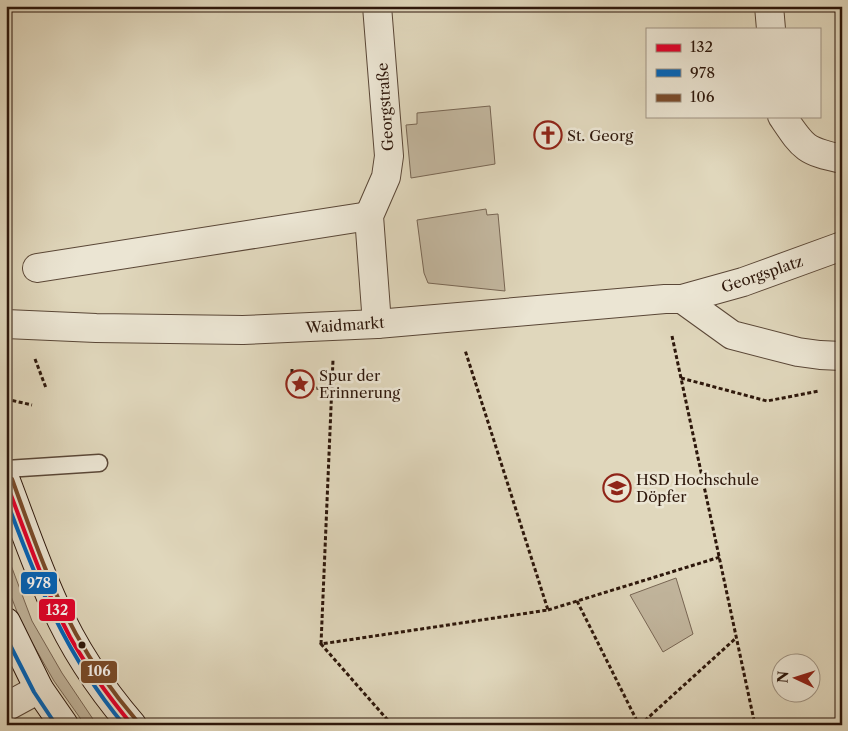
<svg xmlns="http://www.w3.org/2000/svg" width="848" height="731" viewBox="0 0 848 731" font-family="'Libre Caslon Text',serif">
<rect width="100%" height="100%" fill="#e0d7bc"/>
<filter id="stains"><feTurbulence type="fractalNoise" baseFrequency=".004" numOctaves="4"/><feColorMatrix values="0 0 0 0 .2 0 0 0 0 .09 0 0 0 0 .02 0 0 0 .5 -.17"/></filter>
<radialGradient id="worn" r=".72"><stop offset=".6" stop-color="#630" stop-opacity="0"/><stop offset="1" stop-color="#630" stop-opacity=".3"/></radialGradient>
<g fill="#c2b69e" stroke="#786654">
<polygon points="490,106 495,164 411,178 406,125 417,124 417,113"/>
<polygon points="486,209 487,215 498,214 505,291 428,283 424,273 417,220"/>
<polygon points="6,552 32,621 62,673 97,725 85,725 54,681 22,625 6,583"/>
<polygon points="676,578 693,634 663,652 630,595"/>
</g>
<g fill="none" stroke-linecap="round" stroke-linejoin="round">
<g stroke="#5a4737" stroke-width="19">
<polyline id="lane" points="6,469 99,463"/>
</g>
<g stroke="#5a4737" stroke-width="30">
<g id="street">
<polyline points="769,6 771,29"/>
<path d="M782,116C803,147 804,151 842,159"/>
<polyline points="37,268 369,216"/>
<polyline points="682,299 732,335 798,352 820,355 842,356"/>
<polyline points="6,324 96,328 243,330 377,324 665,299 682,299 743,282 842,246"/>
<polyline points="377,324 369,216 386,177 389,156 377,6"/>
<polyline points="6,707 39,689"/>
</g>
</g>
<g stroke="#2d170b" stroke-width="30">
<g id="secondary">
<path d="M6,481C22,523 36,565 55,606C74,649 101,689 132,725"/>
<polyline points="6,622 39,689 64,725"/>
</g>
</g>
<g stroke="#2d170b" stroke-width="3" stroke-dasharray="4 2.5" stroke-linecap="butt">
<polyline points="672,336 755,725"/>
<polyline points="35,359 46,388"/>
<polyline points="292,369 292,390 332,387"/>
<polyline points="681,378 767,401 819,391"/>
<polyline points="6,399 32,405"/>
<polyline points="577,601 639,725"/>
<polyline points="548,610 720,557"/>
<polyline points="321,644 333,360"/>
<polyline points="392,725 321,644 548,610 465,350"/>
<polyline points="640,725 736,638"/>
</g>
<use href="#lane" stroke="#ebe5d3" stroke-width="16"/>
<use href="#street" stroke="#ebe5d3" stroke-width="28"/>
<use href="#secondary" stroke="#ebe5d3" stroke-width="28"/>
<g stroke="#ebe5d3" stroke-width="8">
<path id="bus-1" d="M6,482C26,534 44,588 70,637C88,669 109,697 132,725"/>
</g>
<g stroke="#ebe5d3" stroke-width="8">
<g id="bus-2">
<path d="M6,499C38,585 65,654 124,725"/>
<polyline points="6,637 34,692 56,725"/>
</g>
</g>
<g stroke="#ebe5d3" stroke-width="8">
<path id="bus-3" d="M12,479C31,531 49,585 76,634C93,665 114,694 137,721"/>
</g>
<use href="#bus-1" stroke="#e4002b" stroke-width="4"/>
<use href="#bus-2" stroke="#0065bd" stroke-width="4"/>
<use href="#bus-3" stroke="#7a4b2a" stroke-width="4"/>
</g>
<defs>
<g id="church-ring" transform="scale(1.4375)"><circle r="9.5" fill="#ebe5d3" stroke="#8f2418" stroke-width="1.5"/><path d="M-1.2-6h2.4v3.5h3.3v2.4h-3.3V6h-2.4V-.1h-3.3v-2.4h3.3Z" fill="#8f2418"/></g>
<g id="sight-ring" transform="scale(1.4375)"><circle r="9.5" fill="#ebe5d3" stroke="#8f2418" stroke-width="1.5"/><path d="M0-6L1.8-2.2L6-1.7L2.9 1.2L3.7 5.4L0 3.3L-3.7 5.4L-2.9 1.2L-6-1.7L-1.8-2.2Z" fill="#8f2418"/></g>
<g id="university-ring" transform="scale(1.4375)"><circle r="9.5" fill="#ebe5d3" stroke="#8f2418" stroke-width="1.5"/><path d="M0-5L7-2L0 1L-7-2ZM-4 1L0 2.5L4 1V4Q0 6-4 4Z" fill="#8f2418"/></g>
</defs>
<g fill-rule="evenodd">
<use href="#church-ring" x="548" y="135"/>
<use href="#sight-ring" x="300" y="384"/>
<use href="#university-ring" x="617" y="488"/>
</g>
<circle fill="#2d170b" stroke="#ebe5d3" stroke-width="2" cx="82" cy="645" r="4.5"/>
<g text-anchor="middle" dominant-baseline="central" stroke-width="5" stroke-linejoin="round" paint-order="stroke">
<g font-size="15" fill="#2d170b" stroke="#ebe5d3">
<text transform="translate(385 107) rotate(-94)">Georgstraße</text>
<text transform="translate(762 274) rotate(-19)">Georgsplatz</text>
<text transform="translate(345 325) rotate(-4)">Waidmarkt</text>
</g>
<g font-size="15" fill="#2d170b" stroke="#ebe5d3" text-anchor="start">
<text x="567" y="135">St. Georg</text>
<text x="319" y="375">Spur der<tspan x="319" dy="17">Erinnerung</tspan></text>
<text x="636" y="479">HSD Hochschule<tspan x="636" dy="17">Döpfer</tspan></text>
</g>
</g>
<g stroke="#ebe5d3" stroke-width="2">
<rect x="20" y="571" width="38" height="24" rx="5" fill="#0065bd"/>
<rect x="38" y="598" width="38" height="24" rx="5" fill="#e4002b"/>
<rect x="80" y="660" width="38" height="24" rx="5" fill="#7a4b2a"/>
</g>
<g font-size="14" text-anchor="middle" font-weight="bold" fill="#fff">
<text x="39" y="588">978</text>
<text x="57" y="615">132</text>
<text x="99" y="676">106</text>
</g>
<rect width="848" height="731" fill="none" stroke="#e0d7bc" stroke-width="25"/>
<rect x="8" y="8" width="833" height="716" fill="none" stroke="#2d170b" stroke-width="2.5"/>
<rect x="12" y="12" width="823" height="706" fill="none" stroke="#2d170b"/>
<rect x="646" y="28" width="175" height="90" fill="#ebe5d3" stroke="#9f9383"/>
<rect x="656" y="44" width="25" height="8" fill="#e4002b" stroke="#9f9383"/>
<text x="690" y="52" font-size="15" fill="#2d170b">132</text>
<rect x="656" y="69" width="25" height="8" fill="#0065bd" stroke="#9f9383"/>
<text x="690" y="78" font-size="15" fill="#2d170b">978</text>
<rect x="656" y="94" width="25" height="8" fill="#7a4b2a" stroke="#9f9383"/>
<text x="690" y="102" font-size="15" fill="#2d170b">106</text>
<g transform="translate(796 678) rotate(274)"><circle r="24" fill="#ebe5d3" stroke="#9f9383"/>
<path d="M0-4L9 19L0 12L-9 19Z" fill="#8f2418"/>
<text y="-8" font-size="14" font-weight="bold" text-anchor="middle" fill="#2d170b">N</text>
</g>
<rect width="100%" height="100%" filter="url(#stains)"/>
<rect width="100%" height="100%" fill="url(#worn)"/>
</svg>
